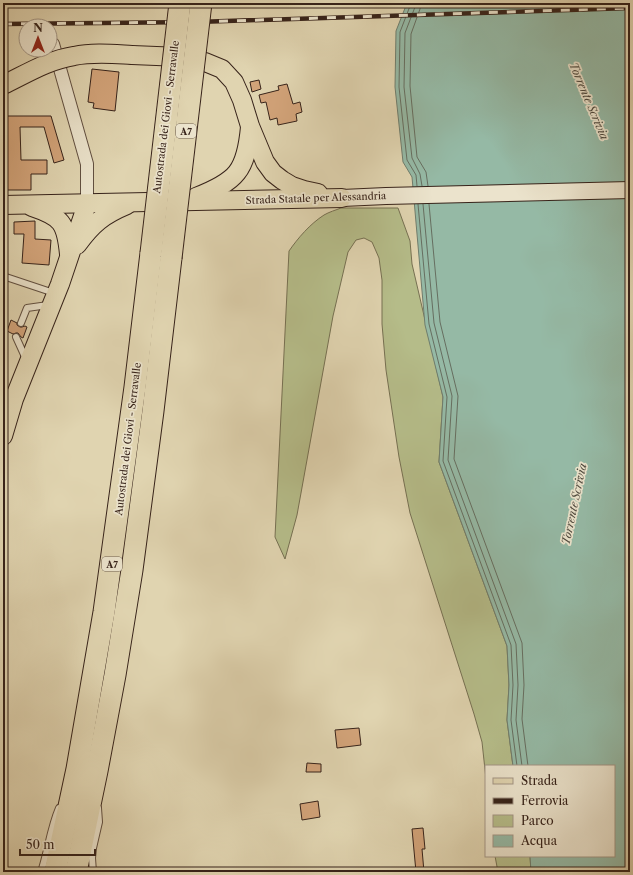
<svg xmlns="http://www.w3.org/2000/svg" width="633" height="875" viewBox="0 0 633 875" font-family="'Libre Caslon Text',serif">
<rect width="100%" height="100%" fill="#e0d4b0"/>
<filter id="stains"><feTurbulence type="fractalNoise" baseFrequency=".005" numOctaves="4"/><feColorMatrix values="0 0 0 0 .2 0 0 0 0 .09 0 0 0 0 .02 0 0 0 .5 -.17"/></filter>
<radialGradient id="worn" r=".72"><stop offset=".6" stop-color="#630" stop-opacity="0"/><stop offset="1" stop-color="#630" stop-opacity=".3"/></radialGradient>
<g fill="#b5bc89" stroke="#767052">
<path d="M341,208H398L410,241L412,264L443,397L439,462L507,646L509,685L507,720L513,766H486V779L482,742L474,714L410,513L399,457L386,370L382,324V280L379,258L372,242L364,238L356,240L348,252L333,316L301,493L297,515L285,559L275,537L289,251C298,238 310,224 324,215C329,212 336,210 341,208Z"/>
<polygon points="495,856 530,856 531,872 498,872"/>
</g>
<polygon fill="#95b9a5" stroke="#6f7d6d" points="407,3 630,3 630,872 531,872 530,856 614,856 614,766 513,766 507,720 509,685 507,646 439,462 443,397 425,325 412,177 403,162 395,87 396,31"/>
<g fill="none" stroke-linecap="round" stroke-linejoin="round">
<g stroke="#666e60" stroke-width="1">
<polyline points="410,3 410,6 400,32 399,87 407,160 416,175 417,186"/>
<polyline points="415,3 415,7 405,33 404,87 412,158 420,174 422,186"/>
<polyline points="421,3 420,9 411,34 410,86 417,157 426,172 428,186"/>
<polyline points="418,204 429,324 447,397 443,461 511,645 513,685 511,720 517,766"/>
<polyline points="423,204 434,323 452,396 448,460 516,644 518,685 516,720 522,766"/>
<polyline points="429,204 440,322 458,396 454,459 522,643 524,685 522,719 528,766"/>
</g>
</g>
<g fill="#d2a379" stroke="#37231a">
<polygon points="92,69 119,72 115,111 93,108 94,103 88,102"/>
<polygon points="259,80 261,89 252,92 250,82"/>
<polygon points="287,84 293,104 300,102 302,112 296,114 297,121 278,125 277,118 270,120 266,102 261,103 259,95 279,90 278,86"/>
<polygon points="3,116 51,116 64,160 54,163 44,127 20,127 21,160 47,160 47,174 31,174 31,190 3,190"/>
<polygon points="35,221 35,239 51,240 49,265 22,263 24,234 14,234 14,222"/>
<polygon points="11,320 17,323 17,325 20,327 22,327 25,326 27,327 23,338 21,337 18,333 16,333 13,334 7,331"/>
<polygon points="359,728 361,745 337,748 335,730"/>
<polygon points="307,763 321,764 321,772 306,772"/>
<polygon points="318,801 320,817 302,820 300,804"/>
<polygon points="423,828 425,849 422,849 424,872 416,872 412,829"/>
</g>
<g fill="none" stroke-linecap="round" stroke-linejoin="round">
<g stroke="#614f40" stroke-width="8">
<g id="lane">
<polyline points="3,276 54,293"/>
<polyline points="21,323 27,308 48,305"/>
<polyline points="16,337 26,359"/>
<path d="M41,872C48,851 50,829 59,808"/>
<polyline points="93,872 92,858 93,848 99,822 98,808"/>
</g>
</g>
<g stroke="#614f40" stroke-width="14">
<polyline id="street" points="53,44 87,164 87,204"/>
</g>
<g stroke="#37231a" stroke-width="18">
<polyline id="secondary" points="342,198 386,196 630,190"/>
</g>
<g stroke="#37231a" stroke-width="20">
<g id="primary">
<polyline points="132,55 181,57 205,62 222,69 234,82 242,100 250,126 265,162 273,173 282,180 292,186 304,190 318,193"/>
<path d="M196,197C237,181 246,171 250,127"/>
<polyline points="3,205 342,198"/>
<path d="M32,207C62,217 66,223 69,254"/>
<path d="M77,245C92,224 103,215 127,205"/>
<polyline points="3,436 14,399 60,284 87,204"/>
</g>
</g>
<g stroke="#37231a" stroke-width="23">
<g id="highway">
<polyline points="55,872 77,769 104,612 135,387 151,253"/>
<polyline points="76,872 97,771 115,675 132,570 153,411 171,258"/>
</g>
</g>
<use href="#lane" stroke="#ebe3cc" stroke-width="6"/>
<use href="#street" stroke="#ebe3cc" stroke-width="12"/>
<use href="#secondary" stroke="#ebe3cc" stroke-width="16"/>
<use href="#primary" stroke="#e0d4b0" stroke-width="18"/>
<use href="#highway" stroke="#e0d4b0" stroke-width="21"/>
<g stroke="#37231a" stroke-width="4.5">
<polyline id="rail" points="3,24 197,22 630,8"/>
</g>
<use href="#rail" stroke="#ebe3cc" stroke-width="3" stroke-dasharray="9" stroke-linecap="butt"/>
<g stroke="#37231a" stroke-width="20" stroke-linecap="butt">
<path id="primary-bridge" d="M3,85C26,74 48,60 74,56C93,52 113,54 132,55"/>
</g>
<g stroke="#37231a" stroke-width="23" stroke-linecap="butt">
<g id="highway-bridge">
<polyline points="151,253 180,3"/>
<polyline points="171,258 201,3"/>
</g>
</g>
<use href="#primary-bridge" stroke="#e0d4b0" stroke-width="18"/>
<use href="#highway-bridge" stroke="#e0d4b0" stroke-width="21"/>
</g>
<g text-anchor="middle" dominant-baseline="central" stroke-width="3.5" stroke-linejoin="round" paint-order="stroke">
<g fill="#ebe3cc" stroke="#6d5d4f" stroke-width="1">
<rect x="176" y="124" width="20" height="14" rx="3"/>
<rect x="102" y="557" width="20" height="14" rx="3"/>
</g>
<g font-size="9" font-weight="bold" fill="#37231a">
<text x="186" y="131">A7</text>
<text x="112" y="564">A7</text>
</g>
<g font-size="10" fill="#37231a" stroke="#ebe3cc">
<text transform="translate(166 117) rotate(-83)">Autostrada dei Giovi - Serravalle</text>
<text transform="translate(316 198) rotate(-2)">Strada Statale per Alessandria</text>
<text transform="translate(128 439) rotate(-83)">Autostrada dei Giovi - Serravalle</text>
</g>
<g font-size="11" font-style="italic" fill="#4e483d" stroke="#ebe3cc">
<text transform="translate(589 101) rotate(67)">Torrente Scrivia</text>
<text transform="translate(574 504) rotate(-78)">Torrente Scrivia</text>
</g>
</g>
<rect width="633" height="875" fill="none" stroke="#e0d4b0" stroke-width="16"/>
<rect x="4" y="4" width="625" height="867" fill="none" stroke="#37231a" stroke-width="2"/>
<rect x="8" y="8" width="617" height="859" fill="none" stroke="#37231a"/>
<rect x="485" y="765" width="130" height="92" fill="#ebe3cc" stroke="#a39685"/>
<rect x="493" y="778" width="20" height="6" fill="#e0d4b0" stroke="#a39685"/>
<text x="521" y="785" font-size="12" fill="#37231a">Strada</text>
<rect x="493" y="798" width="20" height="6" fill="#37231a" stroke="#a39685"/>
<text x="521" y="805" font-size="12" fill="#37231a">Ferrovia</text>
<rect x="493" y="815" width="20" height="12" fill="#b5bc89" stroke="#a39685"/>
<text x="521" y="825" font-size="12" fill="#37231a">Parco</text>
<rect x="493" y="835" width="20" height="12" fill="#95b9a5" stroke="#a39685"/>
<text x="521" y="845" font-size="12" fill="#37231a">Acqua</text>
<g transform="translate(38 38)"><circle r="19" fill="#ebe3cc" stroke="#a39685"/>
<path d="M0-3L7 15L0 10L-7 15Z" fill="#8f2418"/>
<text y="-6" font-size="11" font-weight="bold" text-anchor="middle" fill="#37231a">N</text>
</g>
<path d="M20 849v6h75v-6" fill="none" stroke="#37231a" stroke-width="2"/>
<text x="26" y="849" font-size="12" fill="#37231a" stroke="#ebe3cc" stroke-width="3" paint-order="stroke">50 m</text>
<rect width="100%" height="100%" filter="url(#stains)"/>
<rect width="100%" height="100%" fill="url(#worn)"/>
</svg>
